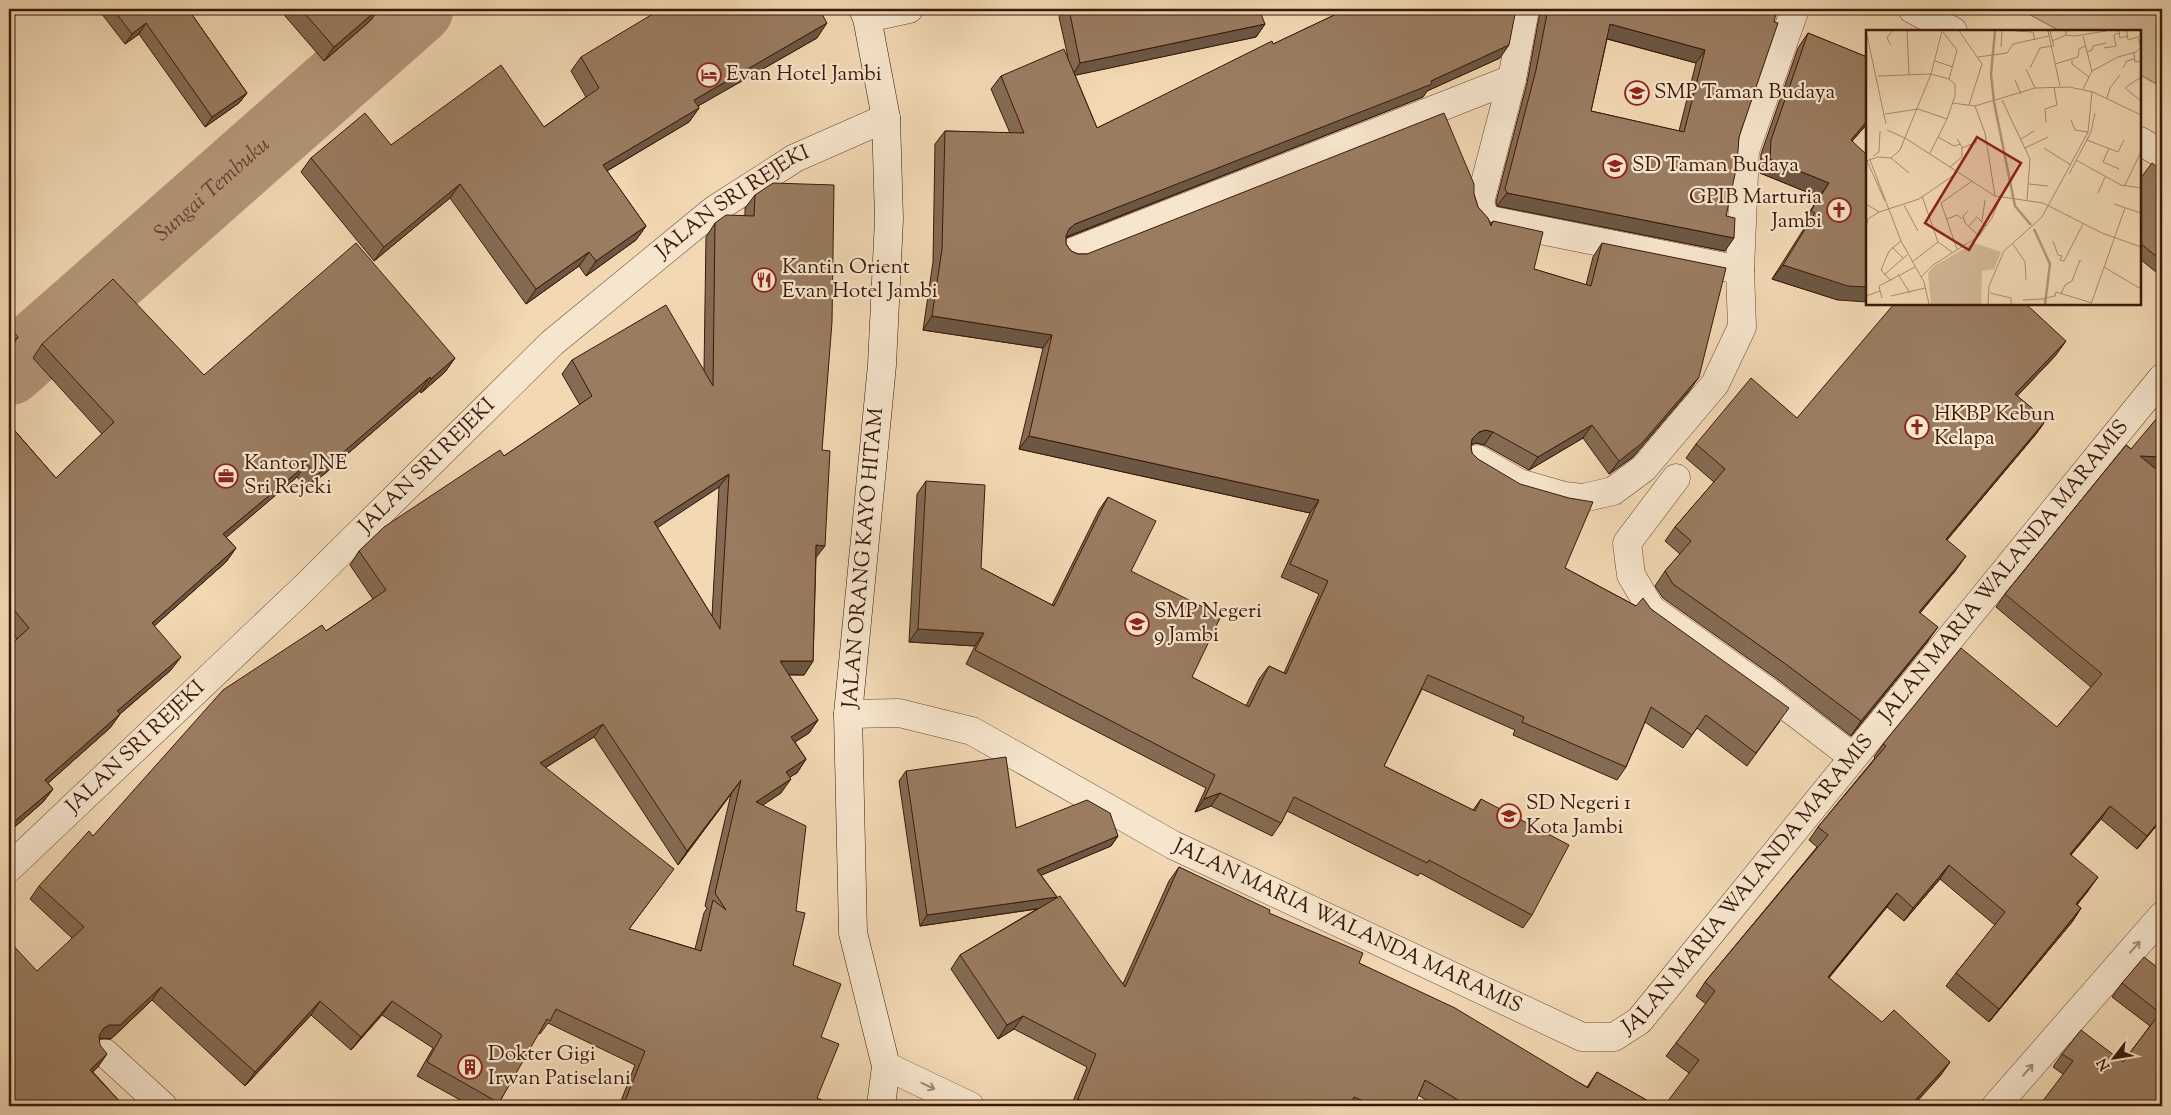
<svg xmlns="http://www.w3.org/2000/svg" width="2171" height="1115" viewBox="0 0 2171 1115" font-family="'Sorts Mill Goudy',serif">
<rect width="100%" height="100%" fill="#f2d9b4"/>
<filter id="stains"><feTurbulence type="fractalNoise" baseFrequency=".004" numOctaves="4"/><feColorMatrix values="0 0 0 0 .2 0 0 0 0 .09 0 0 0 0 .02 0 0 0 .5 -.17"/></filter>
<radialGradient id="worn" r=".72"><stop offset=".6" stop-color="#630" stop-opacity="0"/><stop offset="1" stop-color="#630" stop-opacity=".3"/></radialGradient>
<polygon fill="#d3b897" stroke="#876850" points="2019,9 2162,9 2162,87 2140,75 2140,31 2060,31"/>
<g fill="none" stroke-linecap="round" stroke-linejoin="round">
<path stroke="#b4977a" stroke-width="71" id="s1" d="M9,370L418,9"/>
<g stroke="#694833" stroke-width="29">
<g id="minor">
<polyline points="1525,9 1512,79 1480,202 1484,215 1490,220 1740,270"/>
<polyline points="1072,252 1512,79"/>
<polyline points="1477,459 1519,483 1564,496 1583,498 1613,491 1644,468 1715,384 1742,327 1740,270 1745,151 1795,9"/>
<polyline points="1676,478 1627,543 1631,575 1651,609 1768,692 1853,757"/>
<path id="s2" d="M848,714L899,713L972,731L1173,845L1582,1037H1614L1639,1021L2162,378"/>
<path id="s3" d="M9,868L302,590L552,343L714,210L795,158L886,118"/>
<polyline points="105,1053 163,1106"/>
<polyline points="886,1066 970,1106"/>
<polyline points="1996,1106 2162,916"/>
</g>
</g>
<g stroke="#694833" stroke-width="29">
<g id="tertiary">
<polyline points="1912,9 1953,31"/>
<polyline points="867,18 909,9"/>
<polyline points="2140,141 2162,154"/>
</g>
</g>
<g stroke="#3b1808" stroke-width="29">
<polyline id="secondary" points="863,9 867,18 886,118 889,219 882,365 848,714 853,933 886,1066 881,1106"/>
</g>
<use href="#minor" stroke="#f7e6ce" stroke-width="28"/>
<use href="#tertiary" stroke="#f7e6ce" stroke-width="28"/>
<use href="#secondary" stroke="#f7e6ce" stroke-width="28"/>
</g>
<g fill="#846b53" stroke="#3b1808" fill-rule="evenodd">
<polygon points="98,9 188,9 247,93 239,103 205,127 139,34 125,44"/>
<polygon points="279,9 379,9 370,21 324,61"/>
<polygon points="1064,9 1190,9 1191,12 1265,24 1256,37 1075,75 1097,128 1345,10 1344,9 1516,9 1500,58 1427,91 1423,97 1066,238 1066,244 1071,251 1078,254 1087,254 1474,194 1478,207 1491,223 1493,221 1534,269 1586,285 1593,257 1602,243 1690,390 1633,457 1609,474 1583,438 1529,470 1484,445 1476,443 1471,445 1471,447 1472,453 1565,568 1636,606 1651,609 1780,721 1747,766 1697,728 1683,748 1645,722 1626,767 1617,780 1513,735 1515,730 1422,689 1384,766 1473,810 1481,799 1532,915 1523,928 1420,873 1418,876 1287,811 1281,823 1272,836 1211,806 1195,812 1206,788 966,664 975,646 909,642 917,494 926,481 981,568 1052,605 1099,510 1108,497 1131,571 1192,677 1246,706 1259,679 1269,666 1284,673 1319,594 1281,577 1310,513 1019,449 1043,348 923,330 933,262 935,144 945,131 1010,133 991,89 1001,76 1068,57 1059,17"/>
<path d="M1540,9H1777L1739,137L1726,216L1725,251L1497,206L1496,202L1527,83L1540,12ZM1607,39L1696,63L1679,131L1591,111Z"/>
<polygon points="1808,33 1867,57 1867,124 1852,141 1838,300 1772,279 1805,227 1801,225 1819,197 1760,173 1761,154 1798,48"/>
<polygon points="817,38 698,106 699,108 689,122 607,171 646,226 636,240 586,276 579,266 526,304 450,198 374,261 301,172 311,158 391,145 544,127 586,97 571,71 581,57"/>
<polygon points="2162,171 2162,277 2140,259 2140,179"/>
<path d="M755,195L822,450L816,558L813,661L804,675H789L818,720L809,733L795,742L806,759L797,773L789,777L781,793L762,805L796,911L793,965L821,1037L817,1098L825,1106H619L635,1065L548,1023L540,1034L538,1033L497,1106H471L417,1076L433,1048L382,1015L351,1050L311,1015L245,1086L152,1000L111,1039H99L98,1067L93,1072L122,1104L121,1106H9L72,938L30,899L39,886L93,836L326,631L373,599L350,565L359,551L504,456L580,405L562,374L572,360L704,370L706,237L715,223L745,215V208ZM719,487L712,616L657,527ZM594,737L678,865L731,794L705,906L707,908L704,913L695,949L629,929L664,882L545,768Z"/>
<polygon points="42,344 204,375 455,358 445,372 421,393 420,391 307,489 297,477 226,537 236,548 226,562 154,626 171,670 120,714 110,728 48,783 53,789 43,802 9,832 9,646 17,639 9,629 9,424 56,478 102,434 33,358"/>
<polygon points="2056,355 2017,396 2046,420 2036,434 1947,540 1956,570 1920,613 1928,641 1851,736 1777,679 1663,598 1655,586 1665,571 1680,554 1665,541 1675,527 1714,482 1686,458 1696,444 1797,418"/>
<polygon points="2126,445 2162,472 2159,471 2162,819 2137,849 2101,819 2071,855 2088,891 2077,905 2081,908 2072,922 1989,1022 1946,986 1956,973 1995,925 1940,879 1904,921 1887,907 1829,978 1941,1075 1689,1073 1666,1056 1706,1004 1696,996 1705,982 1817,847 1809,840 1818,827 1875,758 1874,757 1883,744 2057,727 2091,687 1996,607 2005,594"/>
<polygon points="906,771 1016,828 1118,836 1111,846 1041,875 1057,897 1123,984 1169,881 1179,867 1269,913 1359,963 1587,1087 1597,1072 1657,1106 1436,1106 1418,1095 1414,1106 1071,1106 1087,1067 1014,1029 998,1039 951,969 960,955 1037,909 920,926 899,781"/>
<polygon points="2162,971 2162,1106 2063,1074 2053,1067 2062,1054 2123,1062 2150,1026 2112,997 2122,983"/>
</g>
<g fill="#6c5744" stroke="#3b1808">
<polygon points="15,9 23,9 9,20 9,15"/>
<polygon points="378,9 379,9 370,21 324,61 334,47"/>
<polygon points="146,23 139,34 125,44 132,34"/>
<polygon points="827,23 817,38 684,114 694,100"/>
<polygon points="1265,24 1256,37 1072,76 1080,63"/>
<polygon points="1610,24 1705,50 1696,63 1601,37"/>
<polygon points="1509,45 1500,58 1427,91 1423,97 1066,237 1060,242 1069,229 1075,224 1431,81"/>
<polygon points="247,93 239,103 205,127 212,117"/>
<polygon points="699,108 689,122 593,179 603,165"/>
<polygon points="1867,121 1867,124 1841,154 1851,140"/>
<polygon points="1770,159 1829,183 1819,197 1760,173"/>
<polygon points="460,184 450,198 374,261 384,247"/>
<polygon points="1507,193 1734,238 1725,251 1497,206"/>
<polygon points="646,226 636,240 586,276 596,261"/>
<polygon points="589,252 579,266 526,304 536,289"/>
<polygon points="1783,265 1867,287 1867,302 1838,300 1772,279"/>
<polygon points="932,316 1052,335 1043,348 923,330"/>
<polygon points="18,337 11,347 9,349 9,345"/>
<polygon points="2066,341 2056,355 2005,409 2015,394"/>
<polygon points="455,358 445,372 421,393 431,379"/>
<polygon points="430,377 420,391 307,489 317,475"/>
<polygon points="1699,377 1690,390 1633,457 1609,474 1619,461"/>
<polygon points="2046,420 2036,434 1936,553 1946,539"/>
<polygon points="1592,425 1583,438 1529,470 1538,457"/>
<polygon points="1486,430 1493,432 1484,445 1476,443 1470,445 1472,439 1479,432"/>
<polygon points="1029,436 1319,500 1310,513 1019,449"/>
<polygon points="2140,456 2162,457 2162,472 2131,469"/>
<polygon points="307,464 297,477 214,548 223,534"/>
<polygon points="729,474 719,487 645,536 654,522"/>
<polygon points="816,545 825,546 815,559"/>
<polygon points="236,548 226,562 142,637 152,623"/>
<polygon points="1966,556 1956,570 1909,626 1919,612"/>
<polygon points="1938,627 1928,641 1851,736 1861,721"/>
<polygon points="918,629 984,633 975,646 909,642"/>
<polygon points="181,657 171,670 107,725 117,711"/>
<polygon points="780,661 813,661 804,675 771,674"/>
<polygon points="120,714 110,728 36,794 45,780"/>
<polygon points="818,720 809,733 782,750 791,737"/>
<polygon points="603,724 594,737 530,777 540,763"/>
<polygon points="806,759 797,773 777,785 786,772"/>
<polygon points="791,779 781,793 747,816 756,802"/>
<polygon points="741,780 731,794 678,865 687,851"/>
<polygon points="53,789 43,802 9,832 9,830 15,821"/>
<polygon points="1220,793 1211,806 1195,812 1204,799"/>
<polygon points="2110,806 2101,819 2060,868 2070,854"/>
<polygon points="2162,817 2162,819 2137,849 2147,836"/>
<polygon points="1118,836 1111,846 1030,880 1037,870"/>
<polygon points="1949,865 1940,879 1904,921 1913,908"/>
<polygon points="2098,877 2088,891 2066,918 2076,904"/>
<polygon points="1897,893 1887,907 1818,990 1828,977"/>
<polygon points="1057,897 1049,907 920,926 927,915"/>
<polygon points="2081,908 2072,922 1989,1022 1999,1009"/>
<polygon points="161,987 152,1000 111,1039 100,1038 94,1042 103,1029"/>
<polygon points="320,1001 311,1015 245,1086 255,1072"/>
<polygon points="392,1001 382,1015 351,1050 361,1037"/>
<polygon points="1023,1016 1014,1029 998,1039 1007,1025"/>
<polygon points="107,1054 98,1067 81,1083 90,1070"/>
<polygon points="1950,1062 1941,1075 1913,1106 1910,1106"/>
<polygon points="1078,1099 1096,1106 1072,1106"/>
</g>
<g fill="#9a7c61" stroke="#3b1808" fill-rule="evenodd">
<polygon points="9,9 15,9 10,13 9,12"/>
<polygon points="113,9 188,9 247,93 212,117 146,23 132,34"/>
<polygon points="301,9 378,9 334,47"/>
<polygon points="661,9 819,9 827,23 694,100 699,108 603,165 646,226 596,261 589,252 536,289 460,184 384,247 311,158 365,113 391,145 501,65 544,127 599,88 581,57"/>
<polygon points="1069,9 1190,9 1191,12 1199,9 1259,9 1265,24 1080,63"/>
<polygon points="1347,9 1516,9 1509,45 1431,81 1432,84 1075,224 1069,229 1066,236 1066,244 1071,251 1078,254 1087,254 1444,113 1474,184 1474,194 1478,207 1488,218 1491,226 1493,221 1543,232 1534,269 1591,286 1602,243 1726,268 1699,377 1642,443 1619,461 1592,425 1538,457 1493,432 1486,430 1479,432 1472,439 1471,447 1472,453 1478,459 1520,484 1569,498 1593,502 1565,568 1636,606 1643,598 1651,609 1789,708 1756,753 1706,715 1692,735 1651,707 1626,767 1522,722 1524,717 1428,675 1384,766 1475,811 1481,799 1569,845 1532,915 1429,860 1427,863 1294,797 1281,823 1220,793 1204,799 1215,775 975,650 984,633 918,629 926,481 985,485 981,568 1054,606 1108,497 1156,521 1131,571 1221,616 1192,677 1249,707 1269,666 1286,674 1328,581 1290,564 1319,500 1029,436 1052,335 932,316 942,249 945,131 1024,133 1001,76 1064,49 1097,128 1272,41 1273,44"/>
<path d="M1548,9H1777L1774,22L1778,23L1739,137L1737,165L1726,216L1735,218L1734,238L1507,193L1505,189L1536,70ZM1610,24L1705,50L1684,132L1591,111Z"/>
<polygon points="1808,33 1867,57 1867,121 1851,140 1867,155 1867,287 1848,286 1783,265 1815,213 1811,211 1829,183 1770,159 1771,140"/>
<polygon points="2152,163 2162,171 2162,261 2140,243 2140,179"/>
<path d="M773,183L834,185L832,322L822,450L830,451L825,546L816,545L813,661H780L818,720L791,737L806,759L786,772L791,779L756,802L806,826L796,911L805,913L793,965L841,984L821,1037L839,1044L817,1098L827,1102L825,1106H623L645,1051L556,1009L550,1021L547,1019L499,1103L427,1062L442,1035L392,1001L361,1037L320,1001L255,1072L161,987L120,1025H109L103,1029L99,1036L100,1045L107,1054L90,1070L122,1104L120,1106H71L70,1105L69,1106H9V941L37,971L84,927L39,886L89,831L93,836L223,690L322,625L326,631L386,590L359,551L384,527L500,450L504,456L592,396L572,360L666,305L713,386L715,223L726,215L754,216L755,195ZM729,474L720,629L654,522ZM603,724L687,851L741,780L715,893L726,910L713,900L701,951L629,929L674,869L540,763Z"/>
<polygon points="356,243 455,358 431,379 430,377 317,475 307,464 223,534 236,548 152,623 181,657 117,711 120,714 45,780 53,789 15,821 9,814 9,646 29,628 9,604 9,424 56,478 114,422 42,344 113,279 204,375"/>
<polygon points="1894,304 2026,304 2066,341 2015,394 2046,420 1946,539 1966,556 1919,612 1938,627 1861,721 1787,665 1673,584 1665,571 1691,541 1675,527 1725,469 1696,444 1751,378 1797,418"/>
<polygon points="9,326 18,337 9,345"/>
<polygon points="2162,412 2162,457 2140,456 2162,474 2162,817 2147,836 2110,806 2070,854 2098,877 2076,904 2081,908 1999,1009 1956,973 2005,912 1949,865 1913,908 1897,893 1828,977 1882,1022 1894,1010 1950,1062 1910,1106 1664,1106 1699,1060 1676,1043 1715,991 1705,982 1828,835 1818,827 1886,746 1883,744 1961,648 2057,727 2102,674 2005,594 2126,445 2131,449"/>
<polygon points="1006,757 1016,828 1087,800 1110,813 1118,836 1037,870 1057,897 927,915 906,771"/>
<polygon points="1179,867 1270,910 1269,913 1363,953 1359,963 1455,1008 1588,1088 1597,1072 1657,1106 1468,1106 1425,1080 1414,1106 1375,1106 1354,1097 1350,1106 1096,1106 1078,1099 1096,1054 1023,1016 1007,1025 960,955 1060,896 1125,987"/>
<polygon points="2144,957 2162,971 2162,1106 2039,1106 2073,1061 2062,1054 2081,1030 2123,1062 2160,1013 2122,983"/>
</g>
<defs><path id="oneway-shaft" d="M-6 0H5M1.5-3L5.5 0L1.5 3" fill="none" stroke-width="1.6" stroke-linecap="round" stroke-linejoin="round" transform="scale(1.25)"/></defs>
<g stroke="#a28975">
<use href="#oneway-shaft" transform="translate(2135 947) rotate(-49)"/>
<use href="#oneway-shaft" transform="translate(2028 1070) rotate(-49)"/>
<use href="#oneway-shaft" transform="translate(928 1086) rotate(26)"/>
</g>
<defs>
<g id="hotel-ring" transform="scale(1.25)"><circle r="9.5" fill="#f7e6ce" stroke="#8f2418" stroke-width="1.5"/><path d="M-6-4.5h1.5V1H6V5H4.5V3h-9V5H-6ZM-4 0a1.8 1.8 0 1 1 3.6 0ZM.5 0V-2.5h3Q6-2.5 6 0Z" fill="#8f2418"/></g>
<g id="school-ring" transform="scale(1.25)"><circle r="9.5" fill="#f7e6ce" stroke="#8f2418" stroke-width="1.5"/><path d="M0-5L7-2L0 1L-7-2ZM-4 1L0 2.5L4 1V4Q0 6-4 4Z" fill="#8f2418"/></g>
<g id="church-ring" transform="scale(1.25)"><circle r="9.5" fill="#f7e6ce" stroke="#8f2418" stroke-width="1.5"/><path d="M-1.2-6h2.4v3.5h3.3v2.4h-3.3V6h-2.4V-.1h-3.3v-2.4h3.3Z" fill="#8f2418"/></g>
<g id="restaurant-ring" transform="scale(1.25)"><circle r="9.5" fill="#f7e6ce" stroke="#8f2418" stroke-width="1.5"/><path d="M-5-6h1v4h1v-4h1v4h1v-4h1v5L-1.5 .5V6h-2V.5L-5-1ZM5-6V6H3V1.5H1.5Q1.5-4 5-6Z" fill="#8f2418"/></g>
<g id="office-ring" transform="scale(1.25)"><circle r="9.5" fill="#f7e6ce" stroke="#8f2418" stroke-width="1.5"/><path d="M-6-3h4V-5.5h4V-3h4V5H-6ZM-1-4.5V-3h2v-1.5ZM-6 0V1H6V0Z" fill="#8f2418"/></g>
<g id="building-ring" transform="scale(1.25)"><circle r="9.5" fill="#f7e6ce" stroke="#8f2418" stroke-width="1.5"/><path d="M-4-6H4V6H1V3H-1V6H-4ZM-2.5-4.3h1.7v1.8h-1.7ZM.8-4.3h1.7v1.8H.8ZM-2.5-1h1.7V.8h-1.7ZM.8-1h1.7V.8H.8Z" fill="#8f2418"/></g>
</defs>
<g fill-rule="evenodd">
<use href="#hotel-ring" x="709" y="75"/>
<use href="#school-ring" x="1637" y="93"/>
<use href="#school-ring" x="1615" y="166"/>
<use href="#church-ring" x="1839" y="210"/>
<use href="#restaurant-ring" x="764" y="280"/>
<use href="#church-ring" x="1917" y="427"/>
<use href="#office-ring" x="226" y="476"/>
<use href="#school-ring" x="1137" y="624"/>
<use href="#school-ring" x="1509" y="816"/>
<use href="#building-ring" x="470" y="1067"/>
</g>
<g text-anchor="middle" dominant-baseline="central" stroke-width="4.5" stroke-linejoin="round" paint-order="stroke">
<g font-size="21" fill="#3b1808" stroke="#f7e6ce" text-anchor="start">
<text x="726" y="75">Evan Hotel Jambi</text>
<text x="1654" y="93">SMP Taman Budaya</text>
<text x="1632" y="166">SD Taman Budaya</text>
<text x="1822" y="198" text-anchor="end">GPIB Marturia<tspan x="1822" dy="24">Jambi</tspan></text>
<text x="782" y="268">Kantin Orient<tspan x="782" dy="24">Evan Hotel Jambi</tspan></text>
<text x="1934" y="415">HKBP Kebun<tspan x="1934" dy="24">Kelapa</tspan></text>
<text x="244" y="464">Kantor JNE<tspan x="244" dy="24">Sri Rejeki</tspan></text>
<text x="1154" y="612">SMP Negeri<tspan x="1154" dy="24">9 Jambi</tspan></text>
<text x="1526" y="804">SD Negeri 1<tspan x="1526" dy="24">Kota Jambi</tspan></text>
<text x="488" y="1055">Dokter Gigi<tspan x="488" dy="24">Irwan Patiselani</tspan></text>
</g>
<g font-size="21" fill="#3b1808" stroke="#f7e6ce">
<text stroke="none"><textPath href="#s3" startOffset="985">JALAN SRI REJEKI</textPath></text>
<text stroke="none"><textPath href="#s3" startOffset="580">JALAN SRI REJEKI</textPath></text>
<text transform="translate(864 558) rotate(-85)">JALAN ORANG KAYO HITAM</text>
<text stroke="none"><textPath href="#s2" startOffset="1450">JALAN MARIA WALANDA MARAMIS</textPath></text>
<text stroke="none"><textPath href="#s3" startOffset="175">JALAN SRI REJEKI</textPath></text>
<text stroke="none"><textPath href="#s2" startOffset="1045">JALAN MARIA WALANDA MARAMIS</textPath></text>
<text stroke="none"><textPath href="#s2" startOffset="550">JALAN MARIA WALANDA MARAMIS</textPath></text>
</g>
<g font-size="22" font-style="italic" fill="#654430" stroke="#f7e6ce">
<text stroke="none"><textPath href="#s1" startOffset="272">Sungai Tembuku</textPath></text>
</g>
</g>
<g transform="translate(1866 30)">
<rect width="275" height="275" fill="#f2d9b4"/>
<path d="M108,213L135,222L128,239L116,241L115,274H65L62,243L68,236Z" fill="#d3b897"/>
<path fill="none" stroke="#b4977a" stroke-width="2.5" d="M129,1L125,44L128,72L149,176L165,195M168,199L184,234L179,274"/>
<path fill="none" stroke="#a98c6f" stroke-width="1" d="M0,1L20,94M41,1L43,45M93,1L116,34L103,75M149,1L167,2L169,10M182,1L194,56M184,1L188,17M200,1V5L209,6L240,1M253,1L254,8L262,6M261,1L262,10L275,6M77,2L91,20L83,49M217,6L226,41L217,59M186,11L200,5M25,15L21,8L26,1M135,17L136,1M238,18L250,16L248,5L253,3M221,22L226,20L227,16L240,13M268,23L269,32L275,31M112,27L141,23L147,14L183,6M206,30V34L223,47M69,31L87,37M189,34L212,27L213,19L219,16M164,38L174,18L185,16M257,38L261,31L268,29M160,39L169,58M226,41L252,27L270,22L275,17L272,8M12,46L65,44L83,49L89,54V66L81,89L64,123M275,47L259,58L275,71M149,50L155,64M241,68L244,58L254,45M136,70L164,129L161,170M86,73L109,76L169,58L203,57L227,62L275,85M109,76L119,103L129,166M19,84L52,79L81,89M205,90L209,100L222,102M180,92L179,79L191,75L188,57M21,100L39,108L129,166L177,173L236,203L275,217M72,107L88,116L95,114M155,109L168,101M221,110L252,122L258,110M96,118L111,112M159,118L182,107M178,118L205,135M243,118L237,132L253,139M7,126L13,122L14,101M25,128L43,143M4,130L35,211L58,252L63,274M210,130L255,155L275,158M0,131L12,127L25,128L34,120L65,44L76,1M1,131L19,171M84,137L96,127V117L91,109M200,143L222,102L226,62M203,144L225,102L229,83M163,154L182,156M259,155L275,122M232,163L239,147M56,166L72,212L86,222M0,174L13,182M248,174L275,183M38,175L52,201M102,181L97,186L99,193L113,206M81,189L91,185L96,189M116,191L119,170M103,196L111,187L120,196M0,197L2,189L13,182L53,169L91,143M187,211L192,225L196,226L194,230L198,231L217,194M147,214L159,232L160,250M26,217L37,228M91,219L75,173L106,151M46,232L72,212M238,237L275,259M32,244L44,263M18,245L41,225M55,247L67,235L113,206L126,188L134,168M25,251L15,240L23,221L35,211M14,261L13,256L49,237M124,263L145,268V274M195,264L199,255L206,251L214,230L216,232M0,266L14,261L16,268M25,266L59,258M157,270L176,269L189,266L190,262L226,273M122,274L123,256L138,221L176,187L200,143M225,274L259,178"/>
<path fill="#8f2418" fill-opacity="0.15" stroke="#8f2418" stroke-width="2.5" d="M111,107L155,133L103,220L59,193Z"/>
<rect width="275" height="275" fill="none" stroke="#3b1808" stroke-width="2.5"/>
</g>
<rect width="2171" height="1115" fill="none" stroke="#f2d9b4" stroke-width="30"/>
<rect x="10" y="10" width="2151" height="1095" fill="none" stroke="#3b1808" stroke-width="2.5"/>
<rect x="15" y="15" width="2141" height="1085" fill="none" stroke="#3b1808"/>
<g transform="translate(2114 1058) rotate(239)" stroke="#f7e6ce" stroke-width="4" paint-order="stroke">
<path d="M0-4L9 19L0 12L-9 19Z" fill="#3b1808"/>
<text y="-8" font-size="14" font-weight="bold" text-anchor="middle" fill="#3b1808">N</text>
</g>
<rect width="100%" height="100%" filter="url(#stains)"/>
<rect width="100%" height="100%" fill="url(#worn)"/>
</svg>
